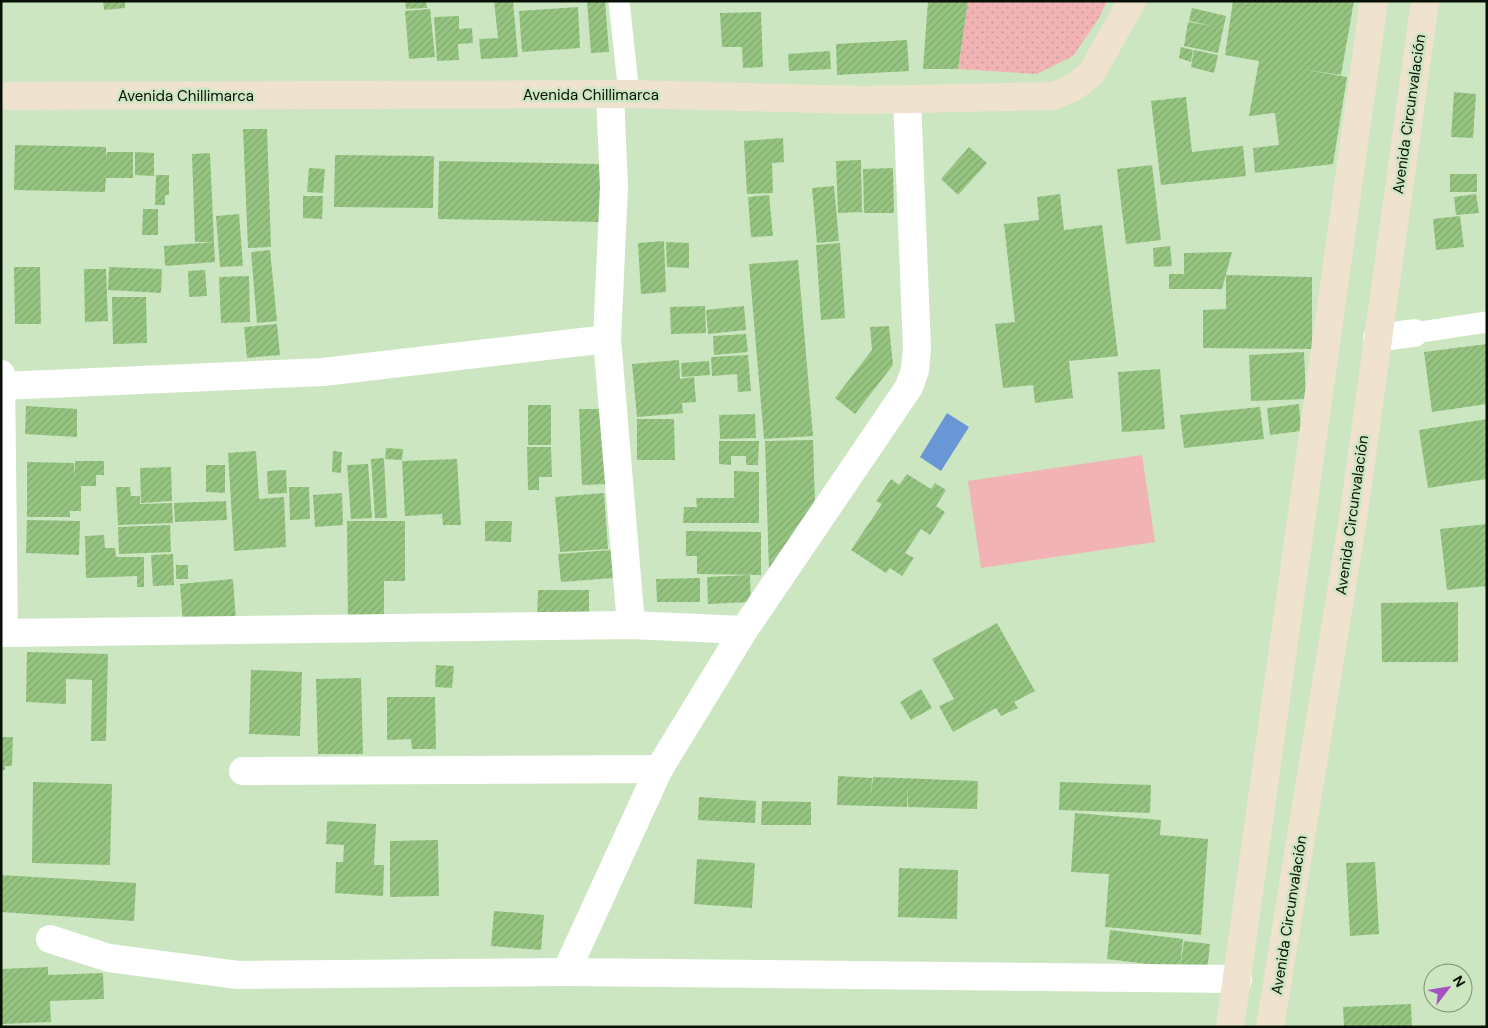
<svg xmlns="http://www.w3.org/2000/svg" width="1488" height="1028" viewBox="0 0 1488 1028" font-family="'DM Sans',sans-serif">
<defs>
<pattern id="park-dots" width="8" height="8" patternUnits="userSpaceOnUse" patternTransform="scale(1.25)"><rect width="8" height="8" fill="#f2b3b5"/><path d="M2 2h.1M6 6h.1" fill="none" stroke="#ce999a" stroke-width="1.8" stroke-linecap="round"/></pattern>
<pattern id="building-hatch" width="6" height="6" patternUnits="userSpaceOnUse" patternTransform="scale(1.25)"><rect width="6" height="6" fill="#96c581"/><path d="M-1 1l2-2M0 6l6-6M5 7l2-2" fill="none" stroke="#80a86e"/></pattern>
</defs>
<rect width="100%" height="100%" fill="#cde6c2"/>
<polygon fill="#f2b3b5" points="1142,455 1155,542 981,568 968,481"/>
<polygon fill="url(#park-dots)" points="968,1 1107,1 1099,18 1073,56 1037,74 958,69"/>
<polygon fill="#6997d5" points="947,413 969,427 941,471 920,457"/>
<g fill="url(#building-hatch)">
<polygon points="103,1 125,1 125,8 104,10"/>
<polygon points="405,1 426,1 427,8 406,9"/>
<polygon points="494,1 513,1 518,57 481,59 479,39 498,38"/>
<polygon points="587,1 605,1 609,52 591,53"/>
<polygon points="928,1 968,1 958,69 923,69"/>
<polygon points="1233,1 1354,1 1341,75 1301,69 1347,77 1333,164 1255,173 1253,148 1279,145 1275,113 1249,116 1259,61 1225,55"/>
<polygon points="578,7 580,48 522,52 519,11"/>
<polygon points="1192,8 1226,16 1218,53 1184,46 1188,22 1213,26 1189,21"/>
<polygon points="430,9 435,57 409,59 405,11"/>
<polygon points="761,12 763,67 743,68 742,47 722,47 720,13"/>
<polygon points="459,16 459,29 472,28 473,43 458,44 459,60 437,61 434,17"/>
<polygon points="907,40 909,71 837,75 836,44"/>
<polygon points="1181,47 1193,50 1191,62 1179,58"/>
<polygon points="1194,50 1218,55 1214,73 1191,67"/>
<polygon points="830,51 831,69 789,71 788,54"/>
<polygon points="1454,92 1476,94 1473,138 1451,137"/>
<polygon points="1186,97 1192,152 1243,146 1246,176 1161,185 1151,101"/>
<polygon points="243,129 267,129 271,247 248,248"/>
<polygon points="783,138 784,162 772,163 773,193 747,194 744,141"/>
<polygon points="15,145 106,147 106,159 107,152 133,152 133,178 106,178 105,192 14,190"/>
<polygon points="969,147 987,163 958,195 941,179"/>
<polygon points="135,152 154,153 154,176 135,175"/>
<polygon points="210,153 214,242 195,242 192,154"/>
<polygon points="335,155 434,156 433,208 334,207"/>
<polygon points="861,160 862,212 838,213 836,161"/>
<polygon points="439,161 602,164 601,222 438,219"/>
<polygon points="1152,165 1161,240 1126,244 1117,169"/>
<polygon points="309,168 325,169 323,193 307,192"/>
<polygon points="893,168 894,213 864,213 863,169"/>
<rect x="1450" y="174" width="27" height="18"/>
<polygon points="156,175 169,175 169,195 165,195 165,205 155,205"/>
<polygon points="834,186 839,241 817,243 812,188"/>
<polygon points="1060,194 1064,230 1102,225 1118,356 1069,361 1073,398 1035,403 1033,385 1003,388 995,324 1015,322 1004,224 1039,220 1037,197"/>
<polygon points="1476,194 1479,213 1456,215 1454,197"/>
<polygon points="769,195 773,236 751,237 748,197"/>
<polygon points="303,196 323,196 322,219 303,218"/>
<polygon points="143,209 158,209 158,235 142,235"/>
<polygon points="239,214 243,266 220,267 216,216"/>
<polygon points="1460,216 1464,247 1436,250 1433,219"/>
<polygon points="664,241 666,292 641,294 638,243"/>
<polygon points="214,242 215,262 165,266 164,246"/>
<polygon points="666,242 689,243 689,268 667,267"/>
<polygon points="840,243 845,318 821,320 816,245"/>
<polygon points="1170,246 1172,266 1154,267 1153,248"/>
<polygon points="270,250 277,321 257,323 251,252"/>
<polygon points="1232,252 1222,289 1169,289 1169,274 1184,274 1184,253"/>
<polygon points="798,260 813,436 764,439 749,264"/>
<polygon points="14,267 40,267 41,324 15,324"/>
<polygon points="109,267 162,269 161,293 108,290"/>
<polygon points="84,269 106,269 108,321 85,322"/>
<polygon points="205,270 207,296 189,297 188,271"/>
<polygon points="1226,275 1312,277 1312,349 1203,348 1203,310 1226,309"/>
<polygon points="249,276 250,322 221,323 219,277"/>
<polygon points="112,297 146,297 147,343 113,344"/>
<polygon points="705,306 706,333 671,334 670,307"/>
<polygon points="744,306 746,330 708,334 706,310"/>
<polygon points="277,324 280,355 247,358 244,327"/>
<polygon points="889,326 893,365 855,414 835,398 872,350 870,327"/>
<polygon points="746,334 748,352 714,355 713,336"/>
<polygon points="1487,344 1487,404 1432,412 1424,352"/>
<polygon points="1304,352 1306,399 1251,401 1249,355"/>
<polygon points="748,355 751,391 738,392 737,374 712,376 711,357"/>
<polygon points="679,360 680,379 694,377 696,402 682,403 683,413 637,417 632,364"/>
<polygon points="709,361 710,375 682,377 681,363"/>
<polygon points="1160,369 1165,429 1122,432 1118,372"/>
<polygon points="1299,404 1301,431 1270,435 1267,408"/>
<rect x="528" y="405" width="23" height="40"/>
<polygon points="26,406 77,409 77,437 25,434"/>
<polygon points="1260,407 1264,439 1184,448 1180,415"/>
<polygon points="579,409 606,409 609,484 582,485"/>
<polygon points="755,414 756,438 720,439 719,415"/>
<polygon points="637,419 674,419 675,460 637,460"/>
<polygon points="1487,419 1487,479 1428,488 1419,430"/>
<polygon points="813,440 815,504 769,573 765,441"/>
<polygon points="719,441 759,441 758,465 746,465 746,456 731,456 731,465 719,464"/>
<polygon points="527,447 551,447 552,477 539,477 539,490 528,490"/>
<polygon points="386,448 403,449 402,460 385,459"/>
<polygon points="256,451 259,499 284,497 286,547 234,551 228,453"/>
<polygon points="333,451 342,452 341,473 332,472"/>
<polygon points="384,458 387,518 375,518 371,459"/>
<polygon points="457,459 461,525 443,525 442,514 405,516 402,461"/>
<polygon points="75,461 104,461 104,475 96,475 96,486 81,486 81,511 70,511 70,517 27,517 27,462 74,463 75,478"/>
<polygon points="368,464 372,518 351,519 347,465"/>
<polygon points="206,465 225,465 225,493 206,492"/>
<polygon points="171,467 172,501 141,503 140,468"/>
<polygon points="286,470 287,493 268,494 267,471"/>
<polygon points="734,471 759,472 759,523 683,523 684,507 697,507 696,498 734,498"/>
<polygon points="907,474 931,489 935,483 946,490 936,506 945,512 930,535 921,529 905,553 914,558 902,576 890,568 886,573 851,550 882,504 876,501 891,479 899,485"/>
<polygon points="116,487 130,487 131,496 140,496 140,504 172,503 173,523 118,525"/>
<polygon points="289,487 309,487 310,519 290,520"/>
<polygon points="342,493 343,525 315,527 313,495"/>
<polygon points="604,493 608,549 560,552 555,497"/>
<polygon points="226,501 227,520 175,522 174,503"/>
<polygon points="27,520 80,521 79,555 26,553"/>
<polygon points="347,521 405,521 405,581 384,581 384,624 348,625"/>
<polygon points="485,521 512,521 511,542 485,541"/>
<polygon points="1487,524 1487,586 1447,590 1440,529"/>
<polygon points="170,525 171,552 119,554 118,527"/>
<polygon points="686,531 761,532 761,575 697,574 697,556 686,556"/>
<polygon points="104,535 105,548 115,548 116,557 144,557 144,587 137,587 137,576 86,578 85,536"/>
<polygon points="611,550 613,578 561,582 558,554"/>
<polygon points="173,554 174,585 153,586 151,555"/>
<rect x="176" y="565" width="12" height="14"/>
<polygon points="750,575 751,602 708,604 707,577"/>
<polygon points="700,578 700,602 657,602 656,579"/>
<polygon points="233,579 236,621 183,625 180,584"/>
<polygon points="538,590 589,590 589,619 537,618"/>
<polygon points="1458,602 1458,662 1382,662 1381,603"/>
<polygon points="997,623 1035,691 1014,702 1018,708 1001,716 996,708 953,732 939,706 954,699 932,659"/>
<polygon points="27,652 108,654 106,741 91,741 92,680 66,679 66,704 26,702"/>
<polygon points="436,665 454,666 452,688 435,687"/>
<polygon points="251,670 302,672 300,736 249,734"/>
<polygon points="361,678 363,754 318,754 316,679"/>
<polygon points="921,689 932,708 911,720 900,702"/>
<polygon points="387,697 435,697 436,749 412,749 411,739 387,740"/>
<polygon points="1,737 13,737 12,766 5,766 5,770 1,770"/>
<polygon points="838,776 872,778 871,796 873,777 978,781 977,809 908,807 908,787 907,807 837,805"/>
<polygon points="33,782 112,784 110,865 32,863"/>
<polygon points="1060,782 1151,785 1150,813 1059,810"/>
<polygon points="699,797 756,801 755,823 698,820"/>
<polygon points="762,801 811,802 811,825 761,825"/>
<polygon points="1075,813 1161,820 1160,835 1208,839 1201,935 1105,927 1109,874 1071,872"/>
<polygon points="327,821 376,824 374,865 384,865 383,896 335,893 336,862 343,862 344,845 326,844"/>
<polygon points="438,840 439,896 390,897 390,841"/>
<polygon points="697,859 755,863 752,908 694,904"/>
<polygon points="1375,862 1379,934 1350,936 1346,863"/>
<polygon points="899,868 958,870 957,919 898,917"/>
<polygon points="1,875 136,883 134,921 1,912"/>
<polygon points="494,911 544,915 541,950 491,946"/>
<polygon points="1110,930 1183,939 1180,968 1107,959"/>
<polygon points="1184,941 1210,944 1207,972 1180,969"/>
<polygon points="48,967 48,975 103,973 104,999 50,1001 51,1022 1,1024 1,969"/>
<polygon points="1411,1004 1412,1027 1344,1027 1343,1007"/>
</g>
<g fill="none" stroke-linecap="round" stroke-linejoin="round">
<g stroke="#fff" stroke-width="21">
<polyline points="619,1 629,94"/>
<polyline points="1414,333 1487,322"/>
</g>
<g stroke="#fff" stroke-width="28">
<polyline points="610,94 614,187 607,339 631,625"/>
<polyline points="1377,338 1414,333"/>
<polyline points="1,374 4,633 631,625 744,630"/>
<polyline points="2,386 323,372 607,339"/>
<polyline points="243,771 659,769"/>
<polyline points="50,939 109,958 238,975 566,972 1238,979"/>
<polyline points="566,972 659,769 744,630 909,387 915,370 917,348 907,99"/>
</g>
<g stroke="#efe2cf" stroke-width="28">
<polyline points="1,96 629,94 863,100 1054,96 1074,87 1091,74 1132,1"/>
<polyline points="1230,1027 1374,1"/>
<polyline points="1270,1027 1354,512 1425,1"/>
</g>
</g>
<g text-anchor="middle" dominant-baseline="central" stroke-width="5" stroke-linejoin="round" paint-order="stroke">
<g font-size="15" fill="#081005" stroke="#cde6c2">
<text x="591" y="95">Avenida Chillimarca</text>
<text x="186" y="96">Avenida Chillimarca</text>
<text transform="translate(1409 114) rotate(-82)">Avenida Circunvalación</text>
<text transform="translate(1352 515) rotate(-82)">Avenida Circunvalación</text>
<text transform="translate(1289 915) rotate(-81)">Avenida Circunvalación</text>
</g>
</g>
<rect width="1488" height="1028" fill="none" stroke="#081005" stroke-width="5"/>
<g transform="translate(1448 988) rotate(59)"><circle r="24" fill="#cde6c2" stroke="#7e9076"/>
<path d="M0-4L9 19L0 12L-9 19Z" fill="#a452c1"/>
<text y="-8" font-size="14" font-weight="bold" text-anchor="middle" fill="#081005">N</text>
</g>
</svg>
